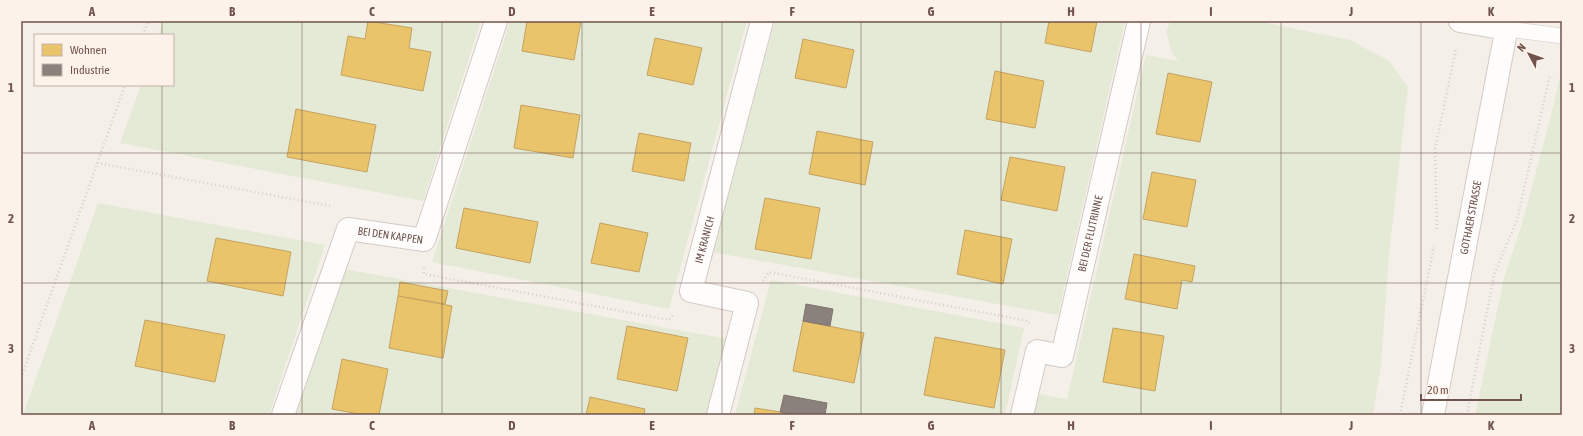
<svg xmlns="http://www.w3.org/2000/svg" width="1583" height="436" viewBox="0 0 1583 436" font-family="'Asap Condensed',sans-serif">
<rect width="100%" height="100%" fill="#f5efe9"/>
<g fill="#e4ead5">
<polygon points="163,21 481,21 423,201 120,143 141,85 173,85 173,35 158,35"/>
<polygon points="510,21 747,21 669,309 432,262"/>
<polygon points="775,21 1125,21 1058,315 712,252"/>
<polygon points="1171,21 1256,21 1350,40 1389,61 1408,87 1389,254 1381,364 1373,415 1033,415 1038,394 1067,399 1146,55 1178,61 1171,51 1166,31"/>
<polygon points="1562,68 1562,415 1475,415 1504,278 1522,224 1550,120"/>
<polygon points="98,203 325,245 269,415 23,415"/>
<polygon points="344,269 727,339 707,415 296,415"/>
<polygon points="771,280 1024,328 1005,415 735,415"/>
</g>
<g fill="#e9c46a" stroke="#c5a261">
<polygon points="368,21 412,28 409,48 431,52 423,91 341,75 348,36 365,39"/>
<polygon points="527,21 581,21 574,60 522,51"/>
<polygon points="1049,21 1097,21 1091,52 1045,43"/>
<polygon points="655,38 702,48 693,85 647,75"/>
<polygon points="803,39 854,50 846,88 795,78"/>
<polygon points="995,71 1044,81 1035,128 986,119"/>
<polygon points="1168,73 1212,82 1200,142 1156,134"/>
<polygon points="521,105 580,115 573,158 514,148"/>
<polygon points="296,109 376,125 367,172 287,157"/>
<polygon points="817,131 873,142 865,185 809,174"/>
<polygon points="639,133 691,143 684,181 632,171"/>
<polygon points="1010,157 1065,167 1057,211 1001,200"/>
<polygon points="1152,172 1196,180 1187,227 1143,219"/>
<polygon points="765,198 820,208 811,259 755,249"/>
<polygon points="464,208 538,222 530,263 456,248"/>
<polygon points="600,223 648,233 639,272 591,263"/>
<polygon points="965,230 1012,239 1003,284 957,274"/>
<polygon points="216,238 291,252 283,296 207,281"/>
<polygon points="1134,254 1195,266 1192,282 1182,280 1177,309 1125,299"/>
<polygon points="400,282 448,291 445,304 398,296"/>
<polygon points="398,296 452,306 443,358 389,348"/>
<polygon points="145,320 225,335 215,382 135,366"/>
<polygon points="803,321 864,333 854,383 793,371"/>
<polygon points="627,326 688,338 677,391 617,379"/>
<polygon points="1113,328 1164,336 1155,391 1103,382"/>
<polygon points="935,337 1005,350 994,408 924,395"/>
<polygon points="342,359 388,369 379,415 364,415 332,409"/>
<polygon points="590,397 645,409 644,415 586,415"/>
<polygon points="755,408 780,412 796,415 754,415"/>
</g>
<g fill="#8a817c" stroke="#82736e">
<polygon points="806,304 833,309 830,326 803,321"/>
<polygon points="784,395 827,403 825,415 796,415 780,412"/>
</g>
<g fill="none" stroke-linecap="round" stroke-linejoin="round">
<g stroke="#d3cac6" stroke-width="16">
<polyline id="service" points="1507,29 1562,36"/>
</g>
<g stroke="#d3cac6" stroke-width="24">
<g id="minor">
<polyline points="1460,21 1507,29"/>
<path id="s1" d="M283,415L348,229L424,240L496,21"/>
<path id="s2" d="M718,415L747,303L691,291L762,21"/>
<path id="s3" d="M1022,415L1037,351L1062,356L1139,21"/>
</g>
</g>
<g stroke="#d4cac6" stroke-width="24">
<g id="secondary">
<path id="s4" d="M1433,415L1508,21"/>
</g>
</g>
<g stroke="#d7cdca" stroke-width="2.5" stroke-dasharray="1 3" stroke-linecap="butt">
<polyline points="143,35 148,21"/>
<polyline points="97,163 331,206"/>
<polyline points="1437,229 1435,149 1456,49"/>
<polyline points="424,268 424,274 669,320 674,314"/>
<polyline points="763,281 769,272 1028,321 1029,323"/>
<polyline points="21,378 125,85"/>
<polyline points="1400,415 1434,246"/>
<polyline points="1467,415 1494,275 1517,220 1550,75"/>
</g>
<use href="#service" stroke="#fefdfc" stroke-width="15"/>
<use href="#minor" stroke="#fefdfc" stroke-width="22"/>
<use href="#secondary" stroke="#fefdfc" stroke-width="22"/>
</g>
<path fill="none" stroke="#70534c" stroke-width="1" stroke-opacity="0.55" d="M162,21V35M302,21V415M442,21V415M582,21V415M722,21V415M861,21V415M1001,21V415M1141,21V415M1281,21V415M1421,21V415M162,85V415M21,153H1562M21,283H1562"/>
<g text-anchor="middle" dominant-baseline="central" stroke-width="4" stroke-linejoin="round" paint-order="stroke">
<g font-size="11" fill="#70534c" stroke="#fdf2ea">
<text stroke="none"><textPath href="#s4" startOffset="201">GOTHAER STRASSE</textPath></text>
<text stroke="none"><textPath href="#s1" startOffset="240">BEI DEN KAPPEN</textPath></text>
<text stroke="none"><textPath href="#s3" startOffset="217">BEI DER FLUTRINNE</textPath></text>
<text stroke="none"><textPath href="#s2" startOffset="226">IM KRANICH</textPath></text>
</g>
</g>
<rect width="1583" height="436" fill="none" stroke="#fdf2ea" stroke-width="44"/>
<rect x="34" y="34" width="140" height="52" fill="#fdf2ea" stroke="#c5b2ab"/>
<rect x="42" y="44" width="20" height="12" fill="#e9c46a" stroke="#c5b2ab"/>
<text x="70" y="54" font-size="12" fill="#70534c">Wohnen</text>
<rect x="42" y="64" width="20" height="12" fill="#8a817c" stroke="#c5b2ab"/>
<text x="70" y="74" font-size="12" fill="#70534c">Industrie</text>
<g transform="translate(1529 54) rotate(311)" stroke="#fdf2ea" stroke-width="3" paint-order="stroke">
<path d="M0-3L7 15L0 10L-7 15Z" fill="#70534c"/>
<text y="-6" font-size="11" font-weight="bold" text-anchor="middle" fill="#70534c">N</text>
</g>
<path d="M1421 394v6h100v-6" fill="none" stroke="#70534c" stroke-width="2"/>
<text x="1427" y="394" font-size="12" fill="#70534c" stroke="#fdf2ea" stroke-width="3" paint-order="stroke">20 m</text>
<rect x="22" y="22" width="1539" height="392" fill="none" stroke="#70534c" stroke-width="1.5"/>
<g font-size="13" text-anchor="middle" font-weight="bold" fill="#70534c">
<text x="92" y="16">A</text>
<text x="232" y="16">B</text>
<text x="372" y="16">C</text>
<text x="512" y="16">D</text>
<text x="652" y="16">E</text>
<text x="792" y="16">F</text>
<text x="931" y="16">G</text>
<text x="1071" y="16">H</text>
<text x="1211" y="16">I</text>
<text x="1351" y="16">J</text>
<text x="1491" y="16">K</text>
<text x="11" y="92">1</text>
<text x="1572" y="92">1</text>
<text x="11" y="223">2</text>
<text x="1572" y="223">2</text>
<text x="11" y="353">3</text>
<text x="1572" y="353">3</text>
<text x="92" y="430">A</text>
<text x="232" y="430">B</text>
<text x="372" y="430">C</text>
<text x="512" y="430">D</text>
<text x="652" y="430">E</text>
<text x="792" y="430">F</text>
<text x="931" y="430">G</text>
<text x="1071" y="430">H</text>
<text x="1211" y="430">I</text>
<text x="1351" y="430">J</text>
<text x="1491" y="430">K</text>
</g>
</svg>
